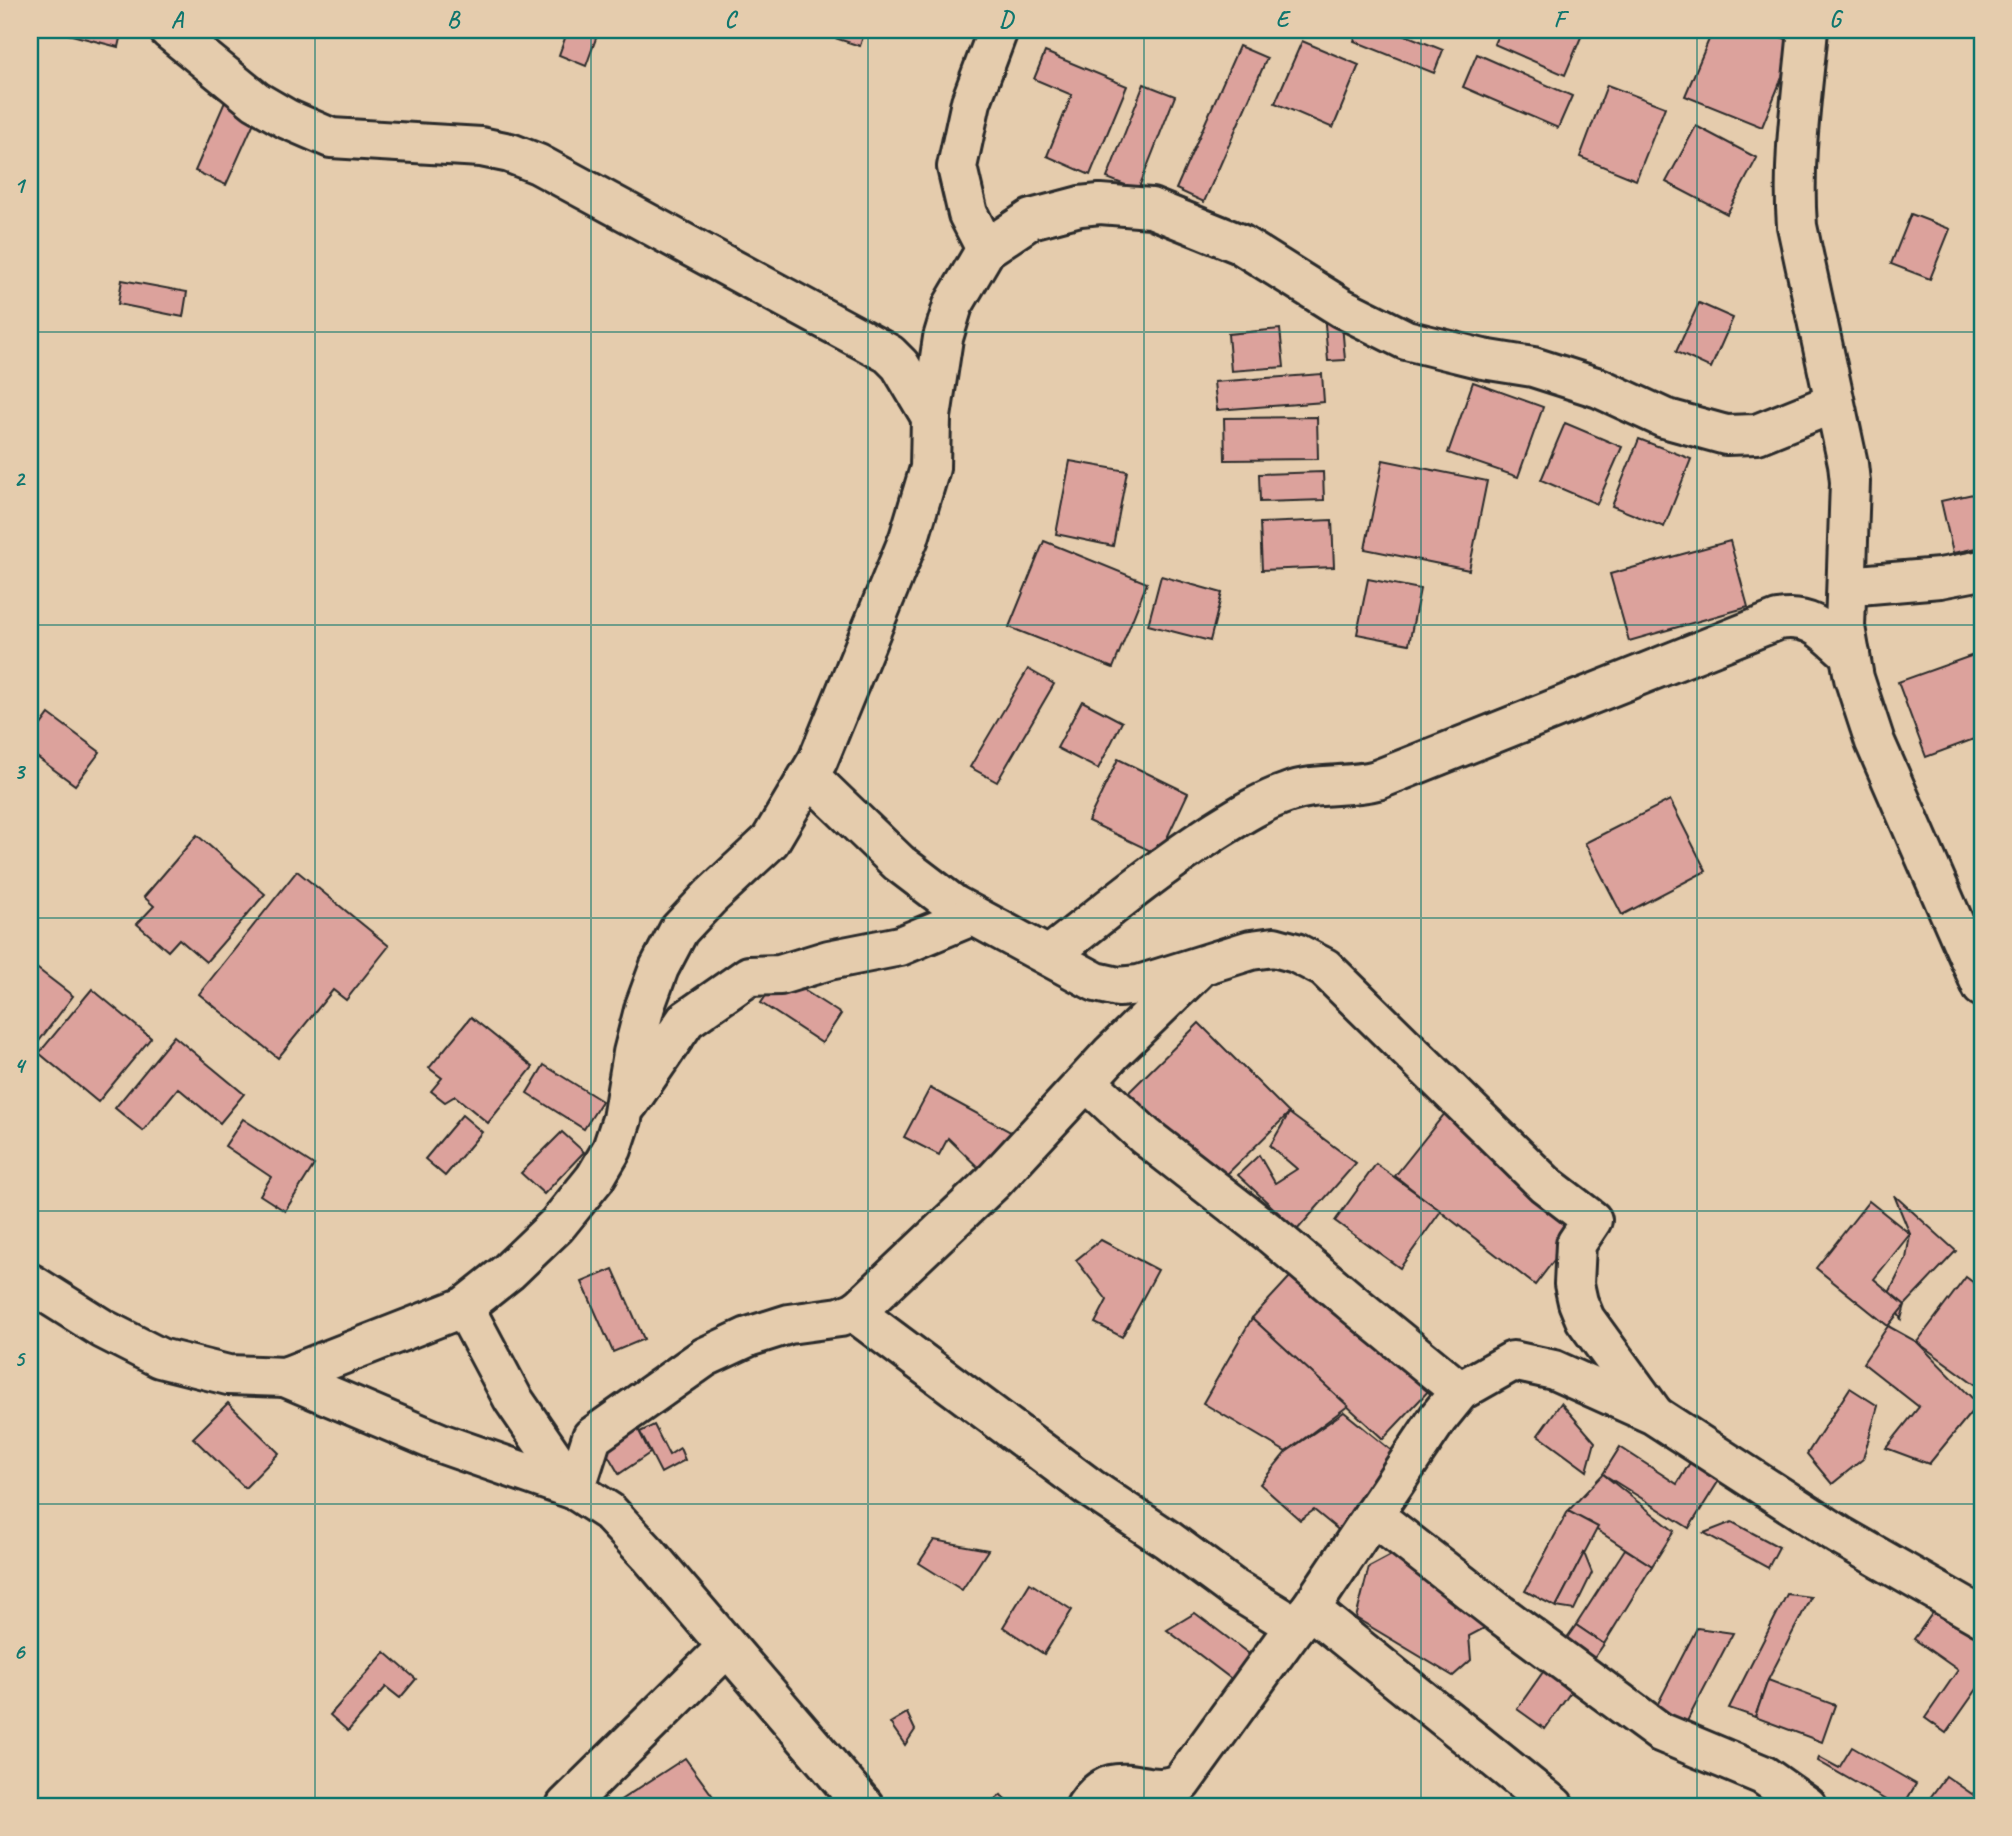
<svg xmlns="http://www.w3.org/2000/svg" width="2012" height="1836" viewBox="0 0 2012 1836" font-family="Caveat,sans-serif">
<rect width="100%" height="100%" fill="#e5ccad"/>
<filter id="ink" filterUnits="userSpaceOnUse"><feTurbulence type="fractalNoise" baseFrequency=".0143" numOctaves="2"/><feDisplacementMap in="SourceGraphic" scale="14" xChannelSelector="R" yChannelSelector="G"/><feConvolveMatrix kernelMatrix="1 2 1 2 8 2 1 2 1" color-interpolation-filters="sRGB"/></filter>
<g filter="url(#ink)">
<g fill="#dca29c" stroke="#2b2b2b" stroke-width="2">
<polygon points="65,30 122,30 118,47 64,33"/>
<polygon points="568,30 599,30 586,66 559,55"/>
<polygon points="831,30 865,30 860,46 829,36"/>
<polygon points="871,30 895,30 892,37"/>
<polygon points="1223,30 1245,30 1242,38"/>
<polygon points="1358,30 1393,30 1443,50 1434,73 1354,41"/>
<polygon points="1500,30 1584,30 1565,75 1494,44"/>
<polygon points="1713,30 1763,30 1796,43 1762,127 1685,96"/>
<polygon points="1302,41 1359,65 1333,128 1275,103"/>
<polygon points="1239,46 1267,58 1204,202 1176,189"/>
<polygon points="1045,52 1127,86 1090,175 1047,156 1072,95 1034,79"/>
<polygon points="1477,54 1572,96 1558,128 1463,87"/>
<polygon points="1144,84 1175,96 1138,190 1107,178"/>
<polygon points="1607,85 1665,107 1636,180 1580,157"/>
<polygon points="227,97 259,111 226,185 195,171"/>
<polygon points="1696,126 1757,158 1727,214 1666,182"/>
<polygon points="1911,214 1950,229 1930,279 1891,264"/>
<polygon points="122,280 187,292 183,317 118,304"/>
<polygon points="1699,303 1733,318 1711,368 1676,352"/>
<polygon points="1341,311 1345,360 1328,361 1324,312"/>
<polygon points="1280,329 1284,367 1231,371 1228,334"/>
<polygon points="1322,374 1324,402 1217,410 1214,382"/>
<polygon points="1473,382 1543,407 1518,477 1448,453"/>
<polygon points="1317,417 1318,459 1225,460 1224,418"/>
<polygon points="1565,423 1622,447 1597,504 1541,480"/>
<polygon points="1639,439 1691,459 1664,527 1612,506"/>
<polygon points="1383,460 1487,481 1469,570 1365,549"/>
<polygon points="1070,461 1127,471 1113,546 1056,534"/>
<polygon points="1323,472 1324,500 1260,502 1259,474"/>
<polygon points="1982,492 1982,547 1953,553 1941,501"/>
<polygon points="1332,520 1334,567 1262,570 1260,523"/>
<polygon points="1044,541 1147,583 1113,668 1009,627"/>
<polygon points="1730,541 1748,607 1629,641 1610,574"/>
<polygon points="1161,576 1222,593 1210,641 1148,625"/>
<polygon points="1368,579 1420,589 1409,644 1357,634"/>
<polygon points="1982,652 1982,736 1926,757 1898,682"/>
<polygon points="1028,669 1054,684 997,782 970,767"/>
<polygon points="1082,701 1122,722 1098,769 1057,748"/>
<polygon points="49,714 100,752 75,785 30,752 30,740"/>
<polygon points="1118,759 1188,793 1159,855 1088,821"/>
<polygon points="1670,800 1706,871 1622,915 1585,843"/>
<polygon points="197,835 265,894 206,962 179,939 168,951 137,924 154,906 144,897"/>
<polygon points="297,871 389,946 346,1000 333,990 278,1058 199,994"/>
<polygon points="30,963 73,996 30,1053"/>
<polygon points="780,975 841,1014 822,1043 761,1003"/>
<polygon points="92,989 151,1038 98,1102 39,1053"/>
<polygon points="471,1017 533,1067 488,1123 455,1096 445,1102 431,1091 442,1078 429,1068"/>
<polygon points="1199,1023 1289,1113 1213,1188 1123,1098"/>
<polygon points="174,1036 244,1094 220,1123 178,1088 143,1131 115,1108"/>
<polygon points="544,1065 602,1101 584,1129 527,1093"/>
<polygon points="930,1088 1031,1143 993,1182 948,1138 939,1155 904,1137"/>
<polygon points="1446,1112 1584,1221 1535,1285 1395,1176"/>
<polygon points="1289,1113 1356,1163 1297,1230 1238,1175 1259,1155 1275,1183 1297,1169 1270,1146"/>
<polygon points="462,1115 482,1132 445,1176 425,1159"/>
<polygon points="243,1119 314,1165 285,1211 260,1195 271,1177 225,1146"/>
<polygon points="562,1132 584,1152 544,1194 521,1173"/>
<polygon points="1376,1164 1441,1211 1400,1268 1335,1221"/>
<polygon points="1894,1195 1956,1251 1905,1305 1901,1319 1888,1295 1906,1259 1910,1234"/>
<polygon points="1869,1201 1910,1234 1874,1279 1905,1305 1888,1326 1816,1268"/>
<polygon points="1101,1240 1158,1270 1122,1337 1095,1323 1107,1300 1076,1260"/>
<polygon points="1301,1265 1432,1387 1383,1439 1252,1318"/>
<polygon points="613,1269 644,1339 613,1352 582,1282"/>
<polygon points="1966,1277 1982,1289 1982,1382 1979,1387 1917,1342"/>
<polygon points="1252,1318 1348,1406 1286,1452 1203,1403"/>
<polygon points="1888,1326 1917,1342 1978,1404 1929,1464 1886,1448 1919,1407 1863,1363"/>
<polygon points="1850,1388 1878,1406 1863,1459 1832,1484 1807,1454"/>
<polygon points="228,1403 279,1453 245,1488 193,1438"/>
<polygon points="1561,1403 1595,1442 1587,1471 1538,1435"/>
<polygon points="1344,1412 1398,1456 1341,1532 1314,1510 1300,1520 1260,1484 1286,1452"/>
<polygon points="632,1417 650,1453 619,1474 599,1440"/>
<polygon points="654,1425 669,1455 680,1448 685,1460 661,1473 640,1432"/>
<polygon points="1620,1447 1677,1484 1694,1456 1723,1474 1689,1528 1603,1474"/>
<polygon points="1603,1474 1674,1531 1652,1566 1568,1511"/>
<polygon points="1568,1511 1598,1527 1556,1607 1525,1591"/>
<polygon points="1732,1522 1779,1547 1768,1568 1704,1533"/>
<polygon points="934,1540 988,1550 962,1590 919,1563"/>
<polygon points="1625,1549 1652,1566 1604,1644 1576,1625"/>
<polygon points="1397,1552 1490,1625 1469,1636 1471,1660 1453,1676 1356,1618 1369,1567"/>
<polygon points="1584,1553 1592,1573 1574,1610 1556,1607"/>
<polygon points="1030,1583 1072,1610 1044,1654 1003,1627"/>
<polygon points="1787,1594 1811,1597 1768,1680 1755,1717 1729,1708"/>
<polygon points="1936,1608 1982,1641 1982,1682 1946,1733 1925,1718 1958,1670 1914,1639"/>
<polygon points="1195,1613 1261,1663 1242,1687 1167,1630"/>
<polygon points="1576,1625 1604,1644 1545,1729 1517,1709"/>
<polygon points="1697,1628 1733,1633 1684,1727 1654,1711"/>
<polygon points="385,1652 416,1679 400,1698 386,1687 348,1731 330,1715"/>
<polygon points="1768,1680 1835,1705 1822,1742 1755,1717"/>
<polygon points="907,1713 915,1730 905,1745 890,1723"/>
<polygon points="1852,1747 1916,1784 1903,1806 1896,1806 1818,1761 1819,1757 1839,1768"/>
<polygon points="685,1758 720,1806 623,1806 619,1801"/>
<polygon points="1946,1776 1982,1801 1982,1806 1924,1806"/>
<polygon points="1001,1795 1010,1806 987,1806"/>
</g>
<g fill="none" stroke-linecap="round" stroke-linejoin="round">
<g stroke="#2b2b2b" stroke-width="44">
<g id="street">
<polyline points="169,30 256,101 287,119 331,138 481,147 510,153 538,164 889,354 900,365 931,417"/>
<path d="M1808,30C1802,95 1792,160 1797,226L1848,464L1850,482L1845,627L1854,678L1875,742L1982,987"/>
<polyline points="986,249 968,214 957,167 971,102 998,30"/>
<polyline points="1847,586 1940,578 1982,570"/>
<polyline points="810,777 899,863 954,905 1096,982 1118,987 1139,985 1251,950 1274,947 1296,953 1325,968 1545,1184 1592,1220 1576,1244 1574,1284 1578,1302 1585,1319 1653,1413"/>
<path d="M1049,956C1102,914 1155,870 1212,833C1236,818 1260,802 1287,793C1316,782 1347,788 1377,780L1778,620C1813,614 1825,633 1850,654"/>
<polyline points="1087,1082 1145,1136 1272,1235 1355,1305 1460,1391"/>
<polyline points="629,1103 686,1020 749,976 780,975 829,960 900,946 972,916"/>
<polyline points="30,1283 103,1329 160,1358 228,1375 285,1377 464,1307 508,1272 557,1225 595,1178 612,1149 622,1119 633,1053 645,1006 659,968 679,930 710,897 770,841 818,760 909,538 930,468 931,417 943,338 953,305 986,249 1031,219 1080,206 1100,204 1151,208 1240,244 1342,308 1406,340 1483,359 1533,367 1599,388 1664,418 1726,435 1757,434 1834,403"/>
<polyline points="464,1307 513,1399 575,1490"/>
<polyline points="854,1312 1090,1488 1168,1540 1233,1588 1295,1626"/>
<polyline points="285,1377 443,1444 575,1490 609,1512 649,1555 864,1806"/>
<polyline points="575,1490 592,1437 705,1357 748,1337 789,1324 840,1317 854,1312 861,1307 993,1182 1112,1053 1196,971"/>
<polyline points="1373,1515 1500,1614 1660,1732 1763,1775 1807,1806"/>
<polyline points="1310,1609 1554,1806"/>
<polyline points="566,1806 727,1647"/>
<path d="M1086,1806C1116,1761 1145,1801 1181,1783L1295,1626L1310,1609L1438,1418L1460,1391L1513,1361L1554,1370L1654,1415L1839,1535L1982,1617"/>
</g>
</g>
<use href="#street" stroke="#e5ccad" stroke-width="38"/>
</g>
</g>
<path fill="none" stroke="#0f766e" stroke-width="2" stroke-opacity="0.55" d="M315,30V1806M591,30V1806M868,30V1806M1144,30V1806M1421,30V1806M1697,30V1806M30,332H1982M30,625H1982M30,918H1982M30,1211H1982M30,1504H1982"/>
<rect width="2012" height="1836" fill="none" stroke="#e5ccad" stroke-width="77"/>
<rect x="38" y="38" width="1936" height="1760" fill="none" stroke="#0f766e" stroke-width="2.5"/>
<g font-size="23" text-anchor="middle" font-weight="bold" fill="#0f766e">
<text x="177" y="27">A</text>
<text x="453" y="27">B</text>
<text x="730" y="27">C</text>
<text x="1006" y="27">D</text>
<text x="1282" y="27">E</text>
<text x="1559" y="27">F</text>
<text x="1835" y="27">G</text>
<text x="19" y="193">1</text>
<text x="19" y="486">2</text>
<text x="19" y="779">3</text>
<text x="19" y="1073">4</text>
<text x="19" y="1366">5</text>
<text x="19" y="1659">6</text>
</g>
</svg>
